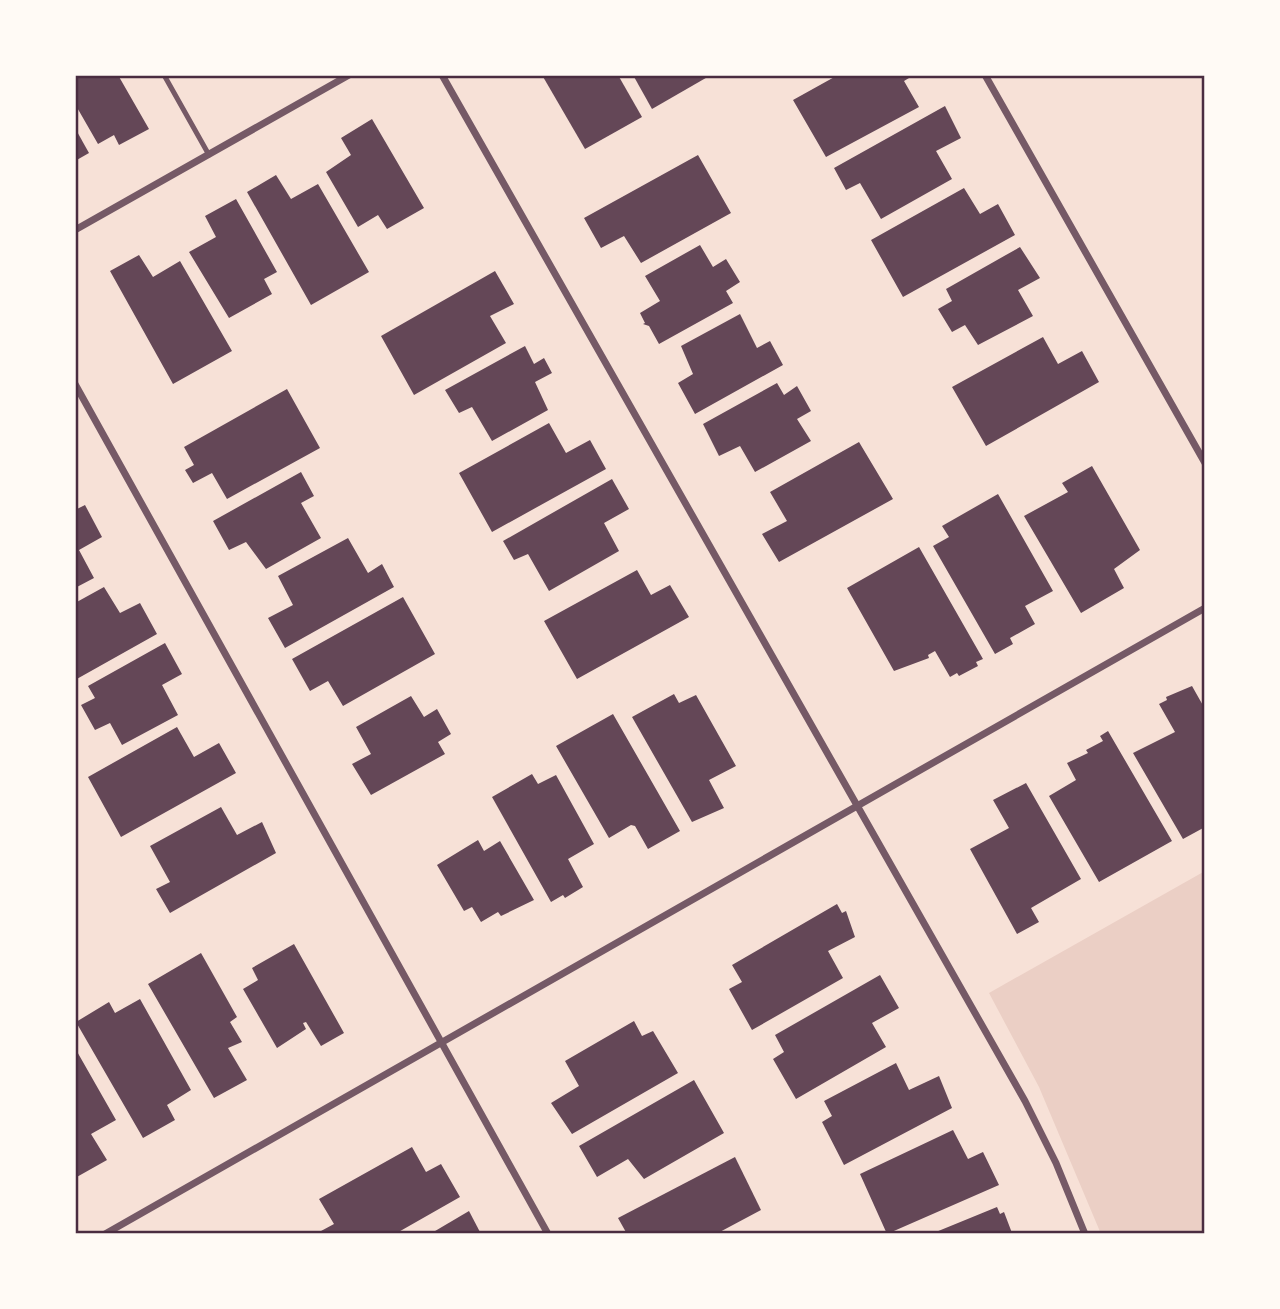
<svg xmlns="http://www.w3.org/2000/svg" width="1280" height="1309" viewBox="0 0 1280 1309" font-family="'Golos Text',sans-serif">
<rect width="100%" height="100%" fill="#f7e1d7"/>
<polygon fill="#ebcfc5" points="1205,871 1205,1234 1101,1234 1039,1087 989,993"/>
<g fill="#644757">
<polygon points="75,75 118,75 149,129 119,145 114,135 98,144 75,104"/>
<polygon points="542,75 618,75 642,117 585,149"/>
<polygon points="633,75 711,75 652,109"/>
<polygon points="838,75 914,75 904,81 919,107 826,157 793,100"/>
<polygon points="945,106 961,138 936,151 952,179 881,219 860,183 846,190 834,168"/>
<polygon points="372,119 424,208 387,229 378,215 358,227 326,172 351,155 341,138"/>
<polygon points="75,128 89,153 75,161"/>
<polygon points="698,155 731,213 641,263 624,236 601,248 584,218"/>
<polygon points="276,175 291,199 318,184 369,272 311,305 247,192"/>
<polygon points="964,188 980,214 998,204 1015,235 903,297 871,240"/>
<polygon points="236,199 277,272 264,279 272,294 229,318 189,252 216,237 205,216"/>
<polygon points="700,245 713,267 726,259 740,282 726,291 733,303 659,344 649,326 643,324 645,323 640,313 660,301 645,276"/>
<polygon points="1020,247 1040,278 1018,290 1033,316 978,345 965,325 952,332 938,309 952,301 946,289"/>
<polygon points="139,255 153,277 180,261 232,351 173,384 110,271"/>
<polygon points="495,271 514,304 490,316 506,343 414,395 381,336"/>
<polygon points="740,314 757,348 770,341 783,365 695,414 678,383 693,374 681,346"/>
<polygon points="1043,337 1058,364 1082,351 1099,382 986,446 952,387"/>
<polygon points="525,346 534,364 544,358 552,373 535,382 548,410 492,441 472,407 459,413 445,390"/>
<polygon points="777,383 784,395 797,386 811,411 797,419 811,441 755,472 740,446 719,456 703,424"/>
<polygon points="287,389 320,448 227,499 212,473 193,483 185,470 194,465 184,447"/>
<polygon points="549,423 566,453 590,440 606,469 492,532 459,473"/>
<polygon points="859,442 893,499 779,562 762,534 787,521 770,492"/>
<polygon points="1092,466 1140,550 1114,569 1124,588 1081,613 1024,516 1068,492 1062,483"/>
<polygon points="301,472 314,496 301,503 321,538 266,569 246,542 229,550 213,521"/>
<polygon points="612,479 629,509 604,523 619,551 549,591 528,554 514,560 503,541"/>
<polygon points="998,494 1053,591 1025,606 1035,624 1010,638 1013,644 995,654 933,546 949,537 942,526"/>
<polygon points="85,505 102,537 79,550 94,578 75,588 75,510"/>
<polygon points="348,538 368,573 382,564 394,587 285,648 268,618 293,605 278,576"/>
<polygon points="919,547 983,659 976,662 978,666 959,676 957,673 950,677 935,651 928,655 929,658 894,671 847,588"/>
<polygon points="637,570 651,595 670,585 689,617 577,679 544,621"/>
<polygon points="104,587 120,613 140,603 157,634 75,680 75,603"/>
<polygon points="403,597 435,654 343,706 328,681 310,691 292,659"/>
<polygon points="165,643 182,674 162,685 178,715 122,745 110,723 95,730 81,705 95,698 88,686"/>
<polygon points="1192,686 1205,709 1205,827 1183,839 1133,753 1175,732 1159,704 1167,700 1166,697"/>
<polygon points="674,694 679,703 696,695 736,766 709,780 724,808 692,822 632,717"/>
<polygon points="411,696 424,717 437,709 451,734 438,742 445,754 371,795 352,764 371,754 356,727"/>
<polygon points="613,714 680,831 648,849 635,826 631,825 609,838 556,746"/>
<polygon points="177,727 194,757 219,743 236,773 121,837 88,777"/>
<polygon points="1108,731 1172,841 1099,882 1049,796 1076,780 1067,763 1088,753 1086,750 1103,741 1100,736"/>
<polygon points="532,774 538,784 556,775 594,844 568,859 583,887 565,898 563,895 551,902 492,797"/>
<polygon points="1026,783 1081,879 1031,908 1039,922 1017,934 970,849 1009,828 993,800"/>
<polygon points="221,807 237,835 262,822 276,853 170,913 156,889 170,882 150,846"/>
<polygon points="478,840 484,851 500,841 534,900 501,916 498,912 481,922 472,907 464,911 437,865"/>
<polygon points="837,904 842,913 846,911 855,937 828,951 843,978 752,1030 729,989 742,982 732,965"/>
<polygon points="294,944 344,1033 321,1046 306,1022 303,1023 306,1029 277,1048 243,989 258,980 252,968"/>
<polygon points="201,953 237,1017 230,1022 242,1042 228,1048 247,1080 214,1098 148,984"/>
<polygon points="880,975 899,1008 872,1023 886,1047 796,1099 773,1059 784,1052 775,1035"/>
<polygon points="140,999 191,1090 167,1105 175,1120 143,1138 76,1022 109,1002 115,1013"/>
<polygon points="634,1021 642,1036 653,1031 678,1073 572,1134 551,1103 579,1086 565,1061"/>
<polygon points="75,1048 116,1120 91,1134 107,1160 75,1178"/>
<polygon points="896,1063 909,1090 939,1076 952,1108 844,1165 822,1122 832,1116 824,1101"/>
<polygon points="694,1080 724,1133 644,1179 628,1159 597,1177 579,1146"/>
<polygon points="953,1130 968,1159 983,1152 999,1185 887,1234 860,1174"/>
<polygon points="412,1147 426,1172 441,1164 460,1197 395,1234 323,1234 321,1231 334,1224 319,1199"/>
<polygon points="735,1157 761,1210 716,1234 627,1234 618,1218"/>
<polygon points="997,1207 1000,1214 1004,1212 1012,1233 931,1234"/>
<polygon points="469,1211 481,1234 430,1234"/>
</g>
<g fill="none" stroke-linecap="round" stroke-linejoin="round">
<polyline stroke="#755966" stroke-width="5" points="164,75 209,155"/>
<g stroke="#755966" stroke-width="7">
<polyline points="442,75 1025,1101 1056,1163 1085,1234"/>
<polyline points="985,75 1205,463"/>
<polyline points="75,230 349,75"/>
<polyline points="75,384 548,1234"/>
<polyline points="105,1234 1205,608"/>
</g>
</g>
<rect width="1280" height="1309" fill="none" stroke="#fffaf5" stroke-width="154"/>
<rect x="77" y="77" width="1126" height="1155" fill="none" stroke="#4a2c40" stroke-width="2.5"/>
</svg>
